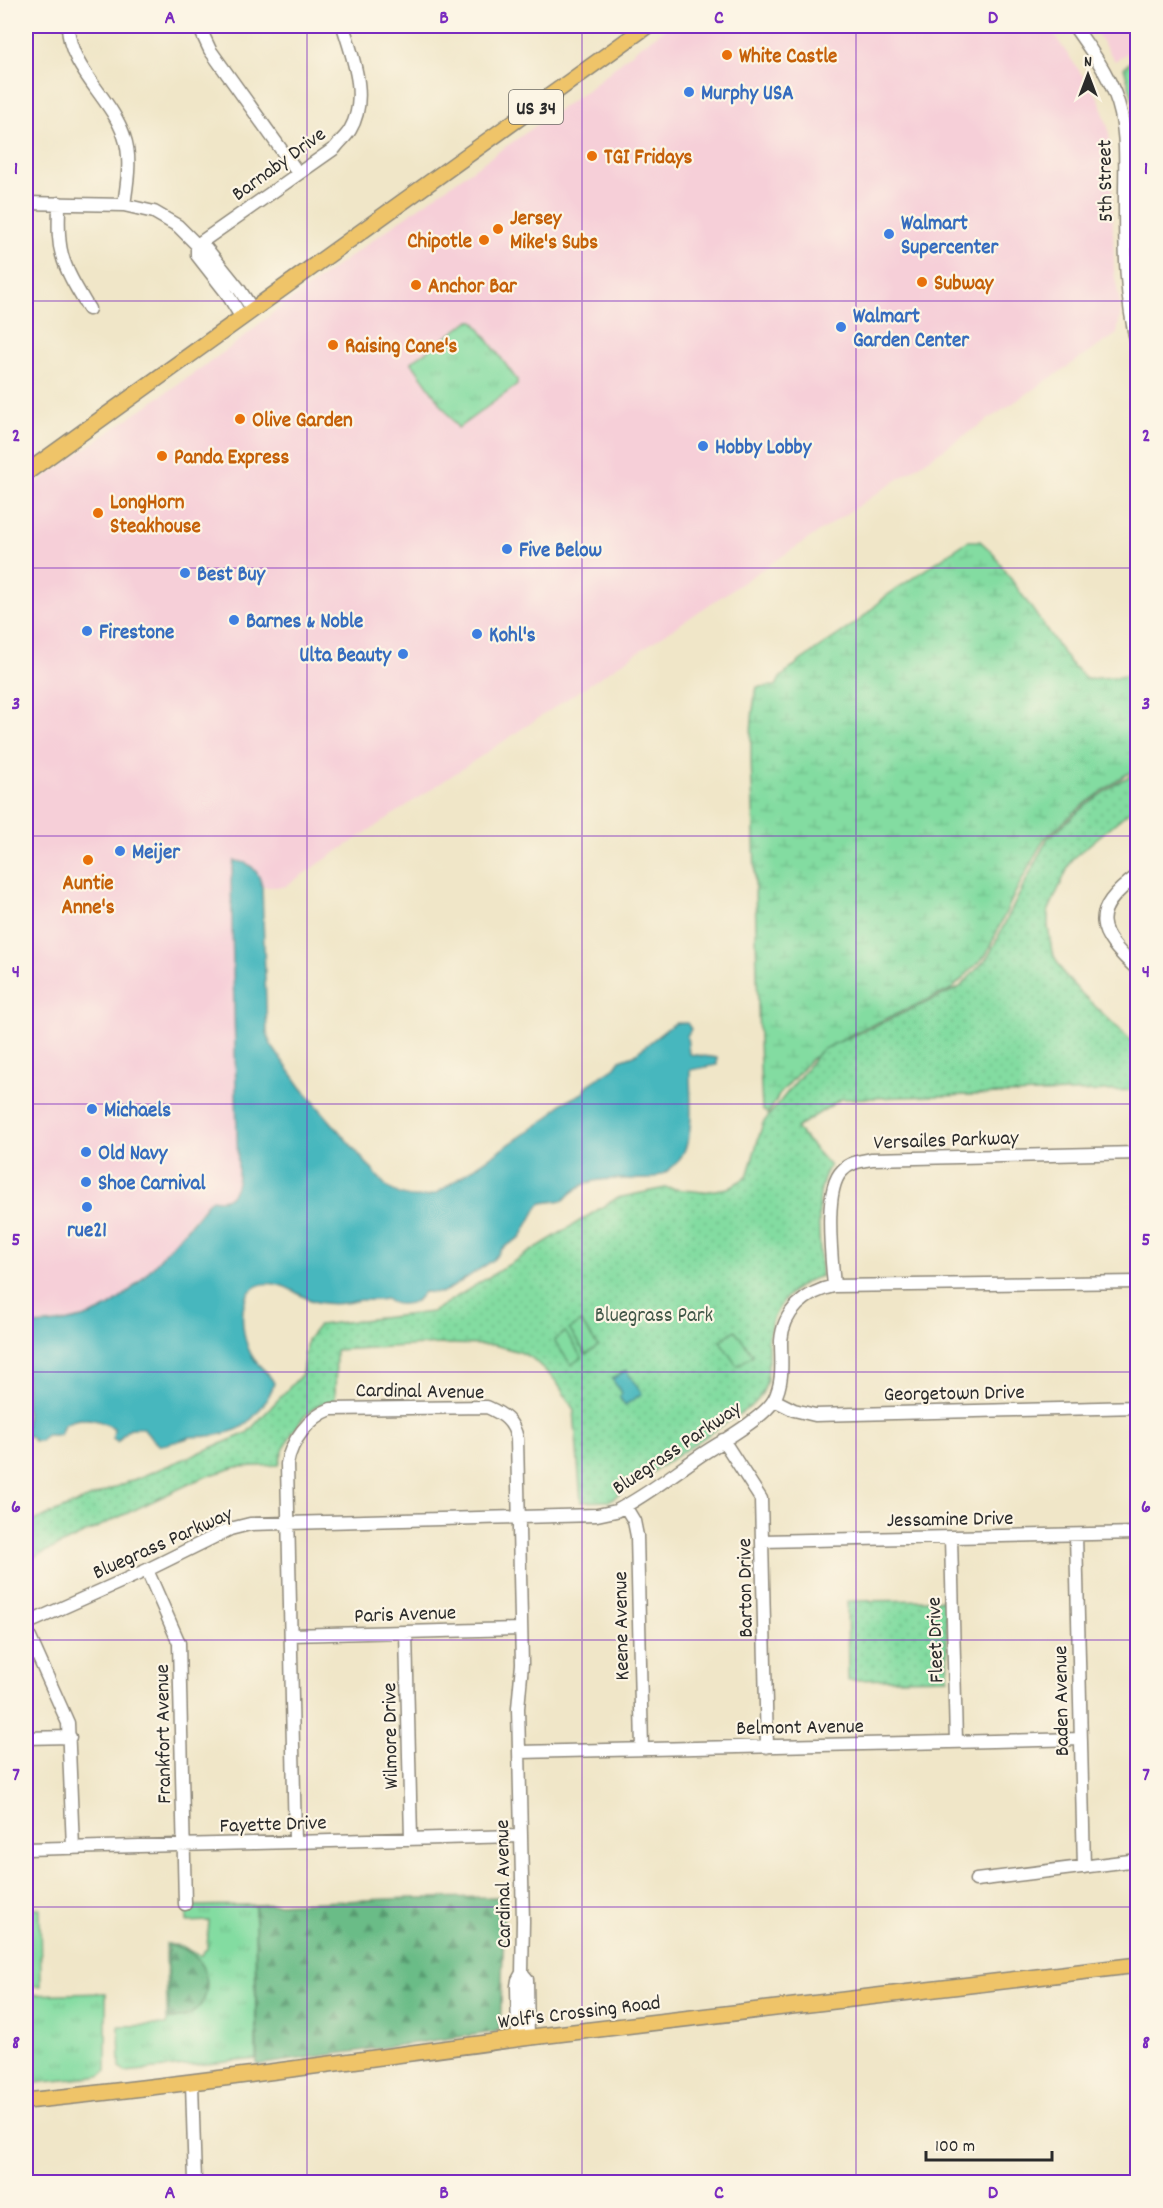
<svg xmlns="http://www.w3.org/2000/svg" width="1163" height="2208" font-family="Dekko,sans-serif">
  <defs>
    <pattern id="grass-tufts" width="24" height="20" patternUnits="userSpaceOnUse" patternTransform="scale(1.5)"><rect width="24" height="20" fill="#83dca1"/><path d="M3 7l-1-3M5 7V3M7 7l1-3M15 17l-1-3M17 17v-4M19 17l1-3" fill="none" stroke="#71bd8b"/></pattern>
    <pattern id="forest-firs" width="22" height="20" patternUnits="userSpaceOnUse" patternTransform="scale(1.5)"><rect width="22" height="20" fill="#6abc87"/><path d="M5 1l3.5 6h-7zM16 11l3.5 6h-7z" fill="#57996f"/></pattern>
    <pattern id="wetland-marsh" width="20" height="14" patternUnits="userSpaceOnUse" patternTransform="scale(1.5)"><rect width="20" height="14" fill="#83dca1"/><path d="M1 5h8M5 5V1M11 12h8M15 12V8" fill="none" stroke="#71bd8b"/></pattern>
    <pattern id="park-dots" width="8" height="8" patternUnits="userSpaceOnUse" patternTransform="scale(1.5)"><rect width="8" height="8" fill="#83dca1"/><path d="M2 2h.1M6 6h.1" fill="none" stroke="#71bd8b" stroke-width="1.8" stroke-linecap="round"/></pattern>
  </defs>
  <rect width="100%" height="100%" fill="#fcf5e5"/>
  <filter id="ink" filterUnits="userSpaceOnUse"><feTurbulence type="fractalNoise" baseFrequency=".0167" numOctaves="2"/><feDisplacementMap in="SourceGraphic" scale="12" xChannelSelector="R" yChannelSelector="G"/><feConvolveMatrix kernelMatrix="1 2 1 2 8 2 1 2 1" color-interpolation-filters="sRGB"/></filter>
  <filter id="wash" filterUnits="userSpaceOnUse"><feTurbulence type="fractalNoise" baseFrequency=".008" numOctaves="4" result="noise"/><feDisplacementMap in="SourceGraphic" scale="24" xChannelSelector="R" yChannelSelector="G"/><feGaussianBlur stdDeviation="1.35" result="paint"/><feColorMatrix in="noise" values="0 0 0 0 0 0 0 0 0 0 0 0 0 0 0 0 0 1.4 0 .05"/><feComposite in="paint" operator="in"/></filter>
  <g filter="url(#wash)">
    <rect width="100%" height="100%" fill="#f0e6c8"/>
    <!-- built -->
    <path fill="#f6cfd8" d="M 670,26 L 1048,26 L 1099,99 L 1108,127 L 1111,150 L 1114,272 L 1121,309 L 1117,334 L 284,887 L 262,887 L 260,878 L 234,866 L 231,881 L 238,1177 L 234,1194 L 223,1200 L 212,1199 L 208,1202 L 144,1278 L 125,1296 L 103,1311 L 70,1321 L 26,1325 L 26,490 L 231,347 L 275,311 L 399,221 L 590,88 L 640,46 Z
      M 1092,26 L 1137,26 L 1137,46 L 1115,61 Z"/>
    <!-- grass -->
    <path fill="url(#grass-tufts)" stroke="#578466" stroke-width="1.5" d="M 1137,55 L 1137,128 L 1136,110 L 1124,68 Z
      M 469,321 L 474,321 L 477,325 L 517,380 L 517,385 L 458,428 L 411,362 Z
      M 255,1905 L 256,2059 L 125,2072 L 120,2067 L 119,2026 L 167,2025 L 166,1944 L 182,1946 L 200,1956 L 207,1948 L 209,1921 L 187,1922 L 187,1906 Z
      M 26,1909 L 40,1909 L 41,1986 L 26,1986 Z
      M 106,1993 L 106,2071 L 100,2076 L 93,2077 L 26,2084 L 26,1995 Z"/>
    <!-- forest -->
    <path fill="url(#forest-firs)" stroke="#4a7459" stroke-width="1.5" d="M 501,1897 L 504,1930 L 500,2029 L 495,2032 L 257,2065 L 255,1905 L 409,1898 Z
      M 168,1946 C 204,1945 222,1994 191,2014 C 185,2018 176,2018 169,2020 Z"/>
    <!-- wetland -->
    <path fill="url(#wetland-marsh)" stroke="#578466" stroke-width="1.5" d="M 968,541 L 980,541 L 992,552 L 1070,663 L 1087,679 L 1138,675 L 1137,770 L 1125,775 L 1082,806 L 1044,839 L 1015,893 L 986,955 L 952,989 L 852,1034 L 811,1059 L 779,1095 L 768,1114 L 762,1109 C 757,1017 756,925 754,833 C 753,787 746,732 757,687 L 776,686 L 780,678 L 800,661 L 860,620 L 886,596 Z"/>
    <!-- park -->
    <path fill="url(#park-dots)" stroke="#578466" stroke-width="1.5" d="M 1137,773 L 1137,817 L 1131,810 L 1072,859 L 1048,912 L 1048,926 L 1052,952 L 1064,974 L 1078,990 L 1137,1046 L 1137,1090 L 841,1099 L 796,1128 L 830,1166 C 812,1191 821,1245 821,1276 C 790,1285 769,1312 768,1345 C 768,1368 771,1388 753,1405 L 609,1501 L 581,1502 L 574,1410 L 556,1381 L 533,1359 L 520,1352 L 494,1345 L 442,1344 L 336,1350 L 335,1401 C 330,1402 325,1403 321,1404 C 302,1412 282,1446 279,1465 L 237,1467 L 204,1477 L 26,1561 L 26,1524 L 247,1433 L 302,1374 L 307,1340 L 319,1325 L 432,1312 L 617,1198 L 665,1188 L 703,1192 L 728,1188 L 747,1177 L 763,1123 L 821,1050 L 959,988 L 988,957 L 1047,839 L 1086,805 L 1120,781 Z
      M 946,1600 L 948,1678 L 848,1680 L 847,1601 Z"/>
    <!-- pitch -->
    <path fill="#83dca1" stroke="#578466" stroke-width="1.5" d="M 581,1322 L 598,1346 L 586,1354 L 569,1329 Z
      M 735,1330 L 753,1355 L 737,1366 L 720,1341 Z
      M 565,1332 L 582,1357 L 571,1365 L 554,1340 Z"/>
    <!-- water -->
    <path fill="#47b7be" stroke="#397174" stroke-width="1.5" d="M 234,861 C 251,861 259,872 262,887 L 267,1033 L 271,1045 L 301,1087 L 386,1186 C 402,1199 419,1200 437,1193 L 548,1118 L 562,1103 L 583,1093 L 588,1085 L 615,1067 L 620,1060 L 634,1055 L 669,1027 L 676,1023 L 687,1023 L 691,1029 L 687,1036 L 689,1054 L 717,1058 L 717,1065 L 690,1070 C 690,1112 701,1164 650,1179 C 617,1181 589,1171 564,1200 L 542,1203 L 538,1206 L 521,1237 L 503,1248 L 492,1261 L 451,1288 L 441,1293 L 424,1292 L 416,1301 C 406,1305 394,1306 386,1299 C 377,1300 372,1301 363,1300 C 358,1299 351,1303 345,1303 C 336,1304 326,1304 317,1302 C 303,1299 293,1288 279,1285 C 237,1275 238,1324 249,1350 C 255,1366 267,1369 274,1383 C 270,1398 251,1425 236,1430 C 228,1433 217,1435 209,1436 C 203,1437 196,1436 190,1437 C 185,1439 163,1446 159,1445 C 152,1441 149,1433 143,1428 C 122,1427 128,1431 117,1442 L 113,1438 L 114,1428 C 98,1419 82,1415 64,1424 L 60,1435 L 46,1435 L 40,1441 L 34,1441 L 29,1436 L 26,1437 L 26,1325 C 106,1323 122,1302 172,1245 C 184,1231 198,1218 208,1202 L 212,1199 C 230,1203 236,1192 238,1176 L 231,881 Z
      M 626,1370 L 642,1394 L 625,1405 L 619,1397 L 622,1394 L 612,1379 Z"/>
  </g>
  <g filter="url(#ink)">
    <g fill="none" stroke-linecap="round" stroke-linejoin="round">
      <defs>
        <path id="minor" d="M 68,26 C 69,69 111,97 124,136 C 132,158 127,183 124,205
          M 202,26 L 202,33 L 210,50 L 298,173
          M 1074,26 C 1093,53 1114,81 1121,114 C 1127,141 1125,170 1125,197 C 1125,248 1125,298 1138,348
          M 26,203 L 124,205 L 154,212 L 178,226 L 197,245 L 206,248 L 239,289 L 253,310
          M 59,203 C 59,221 57,238 62,255 C 67,274 79,292 89,309
          M 197,245 L 335,148 C 339,142 346,137 350,130 C 369,98 353,58 343,26
          M 197,245 L 197,255 L 226,292 L 242,318
          M 1138,875 C 1088,912 1096,931 1138,970
          M 834,1286 C 832,1260 823,1189 842,1171 C 850,1162 861,1161 872,1159 L 1138,1153
          M 774,1400 L 794,1410 L 815,1415 L 1138,1407
          M 723,1440 L 761,1499 L 767,1747
          M 625,1506 L 634,1521 L 637,1536 L 642,1748
          M 1076,1535 L 1084,1867
          M 951,1538 L 956,1742
          M 763,1541 L 1138,1533
          M 147,1570 L 179,1643 L 185,1904
          M 26,1624 L 147,1570 L 230,1529 L 250,1524 L 597,1515 L 616,1511 C 646,1496 673,1474 701,1455 C 719,1443 764,1418 774,1400 C 784,1381 781,1362 781,1341 C 783,1311 806,1292 834,1286 L 1138,1282
          M 26,1629 L 68,1723 L 73,1848
          M 406,1633 L 411,1838
          M 291,1635 L 521,1629
          M 26,1738 L 70,1737
          M 520,1752 L 1081,1739
          M 295,1841 L 287,1464 C 291,1441 309,1417 331,1409 L 487,1407 C 503,1414 514,1421 517,1439 L 522,1664 L 518,1708 L 523,1921 L 522,1973 L 527,1979 L 528,2038
          M 26,1849 L 521,1836
          M 976,1880 L 1138,1860
          M 518,2039 L 517,1986 L 518,1980 L 522,1973
          M 192,2083 L 195,2182"/>
        <path id="major" d="M 26,473 L 647,26
          M 26,2101 C 192,2084 357,2060 523,2038 C 727,2012 932,1988 1138,1965"/>
      </defs>
      <!-- minor casing -->
      <use href="#minor" stroke="#8e887a" stroke-width="15"/>
      <!-- major casing -->
      <use href="#major" stroke="#8e887a" stroke-width="18"/>
      <!-- minor -->
      <use href="#minor" stroke="#fff" stroke-width="12"/>
      <!-- major -->
      <use href="#major" stroke="#efc469" stroke-width="15"/>
    </g>
  </g>
  <!-- grid -->
  <path fill="none" stroke="#7b2cbf" stroke-width="1.5" stroke-opacity="0.55" d="M 307,26 L 307,2182M 582,26 L 582,2182M 856,26 L 856,2182M 26,301 L 1138,301M 26,568 L 1138,568M 26,836 L 1138,836M 26,1104 L 1138,1104M 26,1372 L 1138,1372M 26,1640 L 1138,1640M 26,1907 L 1138,1907"/>
  <!-- markers -->
  <g fill="#e8710a" stroke="#fcf5e5" stroke-width="2">
    <circle cx="727" cy="55" r="6"/>
    <circle cx="592" cy="156" r="6"/>
    <circle cx="498" cy="229" r="6"/>
    <circle cx="484" cy="240" r="6"/>
    <circle cx="922" cy="282" r="6"/>
    <circle cx="416" cy="285" r="6"/>
    <circle cx="333" cy="345" r="6"/>
    <circle cx="240" cy="419" r="6"/>
    <circle cx="162" cy="456" r="6"/>
    <circle cx="98" cy="513" r="6"/>
    <circle cx="88" cy="860" r="6"/>
  </g>
  <g fill="#3f7fe0" stroke="#fcf5e5" stroke-width="2">
    <circle cx="689" cy="92" r="6"/>
    <circle cx="889" cy="234" r="6"/>
    <circle cx="841" cy="327" r="6"/>
    <circle cx="703" cy="446" r="6"/>
    <circle cx="507" cy="549" r="6"/>
    <circle cx="185" cy="573" r="6"/>
    <circle cx="234" cy="620" r="6"/>
    <circle cx="87" cy="631" r="6"/>
    <circle cx="477" cy="634" r="6"/>
    <circle cx="403" cy="654" r="6"/>
    <circle cx="120" cy="851" r="6"/>
    <circle cx="92" cy="1109" r="6"/>
    <circle cx="86" cy="1152" r="6"/>
    <circle cx="86" cy="1182" r="6"/>
    <circle cx="87" cy="1207" r="6"/>
  </g>
  <g text-anchor="middle" stroke-width="4.5" stroke-linejoin="round" paint-order="stroke">
    <!-- shield labels -->
    <rect fill="#fcf5e5" stroke="#6a6863" stroke-width="1.5" x="509" y="90" width="54" height="34" rx="4.5"/>
    <g font-size="20" font-weight="bold" fill="#2b2b2b">
      <text x="536" y="114">US 34</text>
    </g>
    <!-- food labels -->
    <g font-size="21" font-weight="bold" fill="#c56008" stroke="#fcf5e5" text-anchor="start">
      <text x="739" y="62">White Castle</text>
      <text x="604" y="163">TGI Fridays</text>
      <text x="510" y="224">Jersey<tspan x="510" dy="24">Mike's Subs</tspan></text>
      <text x="472" y="247" text-anchor="end">Chipotle</text>
      <text x="934" y="289">Subway</text>
      <text x="428" y="292">Anchor Bar</text>
      <text x="345" y="352">Raising Cane's</text>
      <text x="252" y="426">Olive Garden</text>
      <text x="174" y="463">Panda Express</text>
      <text x="110" y="508">LongHorn<tspan x="110" dy="24">Steakhouse</tspan></text>
      <text x="88" y="889" text-anchor="middle">Auntie<tspan x="88" dy="24">Anne's</tspan></text>
    </g>
    <!-- shop labels -->
    <g font-size="21" font-weight="bold" fill="#366cbe" stroke="#fcf5e5" text-anchor="start">
      <text x="701" y="99">Murphy USA</text>
      <text x="901" y="229">Walmart<tspan x="901" dy="24">Supercenter</tspan></text>
      <text x="853" y="322">Walmart<tspan x="853" dy="24">Garden Center</tspan></text>
      <text x="715" y="453">Hobby Lobby</text>
      <text x="519" y="556">Five Below</text>
      <text x="197" y="580">Best Buy</text>
      <text x="246" y="627">Barnes &amp; Noble</text>
      <text x="99" y="638">Firestone</text>
      <text x="489" y="641">Kohl's</text>
      <text x="391" y="661" text-anchor="end">Ulta Beauty</text>
      <text x="132" y="858">Meijer</text>
      <text x="104" y="1116">Michaels</text>
      <text x="98" y="1159">Old Navy</text>
      <text x="98" y="1189">Shoe Carnival</text>
      <text x="87" y="1236" text-anchor="middle">rue21</text>
    </g>
    <!-- street labels -->
    <g font-size="21" fill="#2b2b2b" stroke="#fcf5e5">
      <text transform="translate(278 163) rotate(-36)" y="7">Barnaby Drive</text>
      <text transform="translate(1104 181) rotate(-91)" y="7">5th Street</text>
      <text transform="translate(946 1139) rotate(-2)" y="7">Versailes Parkway</text>
      <text transform="translate(420 1390) rotate(1)" y="7">Cardinal Avenue</text>
      <text transform="translate(954 1392) rotate(-1)" y="7">Georgetown Drive</text>
      <text transform="translate(676 1447) rotate(-34)" y="7">Bluegrass Parkway</text>
      <text transform="translate(950 1518) rotate(-1)" y="7">Jessamine Drive</text>
      <text transform="translate(162 1542) rotate(-24)" y="7">Bluegrass Parkway</text>
      <text transform="translate(744 1588) rotate(-91)" y="7">Barton Drive</text>
      <text transform="translate(405 1613) rotate(-2)" y="7">Paris Avenue</text>
      <text transform="translate(620 1626) rotate(-91)" y="7">Keene Avenue</text>
      <text transform="translate(934 1640) rotate(-92)" y="7">Fleet Drive</text>
      <text transform="translate(1060 1701) rotate(-91)" y="7">Baden Avenue</text>
      <text transform="translate(800 1726) rotate(-1)" y="7">Belmont Avenue</text>
      <text transform="translate(162 1734) rotate(-91)" y="7">Frankfort Avenue</text>
      <text transform="translate(389 1736) rotate(-91)" y="7">Wilmore Drive</text>
      <text transform="translate(273 1823) rotate(-2)" y="7">Fayette Drive</text>
      <text transform="translate(502 1884) rotate(-91)" y="7">Cardinal Avenue</text>
      <text transform="translate(579 2011) rotate(-7)" y="7">Wolf's Crossing Road</text>
    </g>
    <!-- park labels -->
    <g font-size="21" fill="#415748" stroke="#fcf5e5">
      <text x="654" y="1321">Bluegrass Park</text>
    </g>
  </g>
  <!-- margin -->
  <rect width="1163" height="2208" fill="none" stroke="#fcf5e5" stroke-width="66"/>
  <!-- north arrow -->
  <g transform="translate(1088 75)" stroke="#fcf5e5" stroke-width="4.5" paint-order="stroke">
  <path d="M0-4.5L10 22L0 15L-10 22Z" fill="#2b2b2b"/>
  <text y="-9" font-size="16" font-weight="bold" text-anchor="middle" fill="#2b2b2b">N</text>
  </g>
  <!-- scale -->
  <path d="M926 2151v9h126v-9" fill="none" stroke="#2b2b2b" stroke-width="3"/>
  <text x="935" y="2151" font-size="18" fill="#2b2b2b" stroke="#fcf5e5" stroke-width="4.5" paint-order="stroke">100 m</text>
  <rect x="33" y="33" width="1097" height="2142" fill="none" stroke="#7b2cbf" stroke-width="2"/>
  <g font-size="20" text-anchor="middle" font-weight="bold" fill="#7b2cbf">
    <text x="170" y="23">A</text>
    <text x="444" y="23">B</text>
    <text x="719" y="23">C</text>
    <text x="993" y="23">D</text>
    <text x="16" y="174">1</text>
    <text x="1146" y="174">1</text>
    <text x="16" y="441">2</text>
    <text x="1146" y="441">2</text>
    <text x="16" y="709">3</text>
    <text x="1146" y="709">3</text>
    <text x="16" y="977">4</text>
    <text x="1146" y="977">4</text>
    <text x="16" y="1245">5</text>
    <text x="1146" y="1245">5</text>
    <text x="16" y="1512">6</text>
    <text x="1146" y="1512">6</text>
    <text x="16" y="1780">7</text>
    <text x="1146" y="1780">7</text>
    <text x="16" y="2048">8</text>
    <text x="1146" y="2048">8</text>
    <text x="170" y="2198">A</text>
    <text x="444" y="2198">B</text>
    <text x="719" y="2198">C</text>
    <text x="993" y="2198">D</text>
  </g>
</svg>
